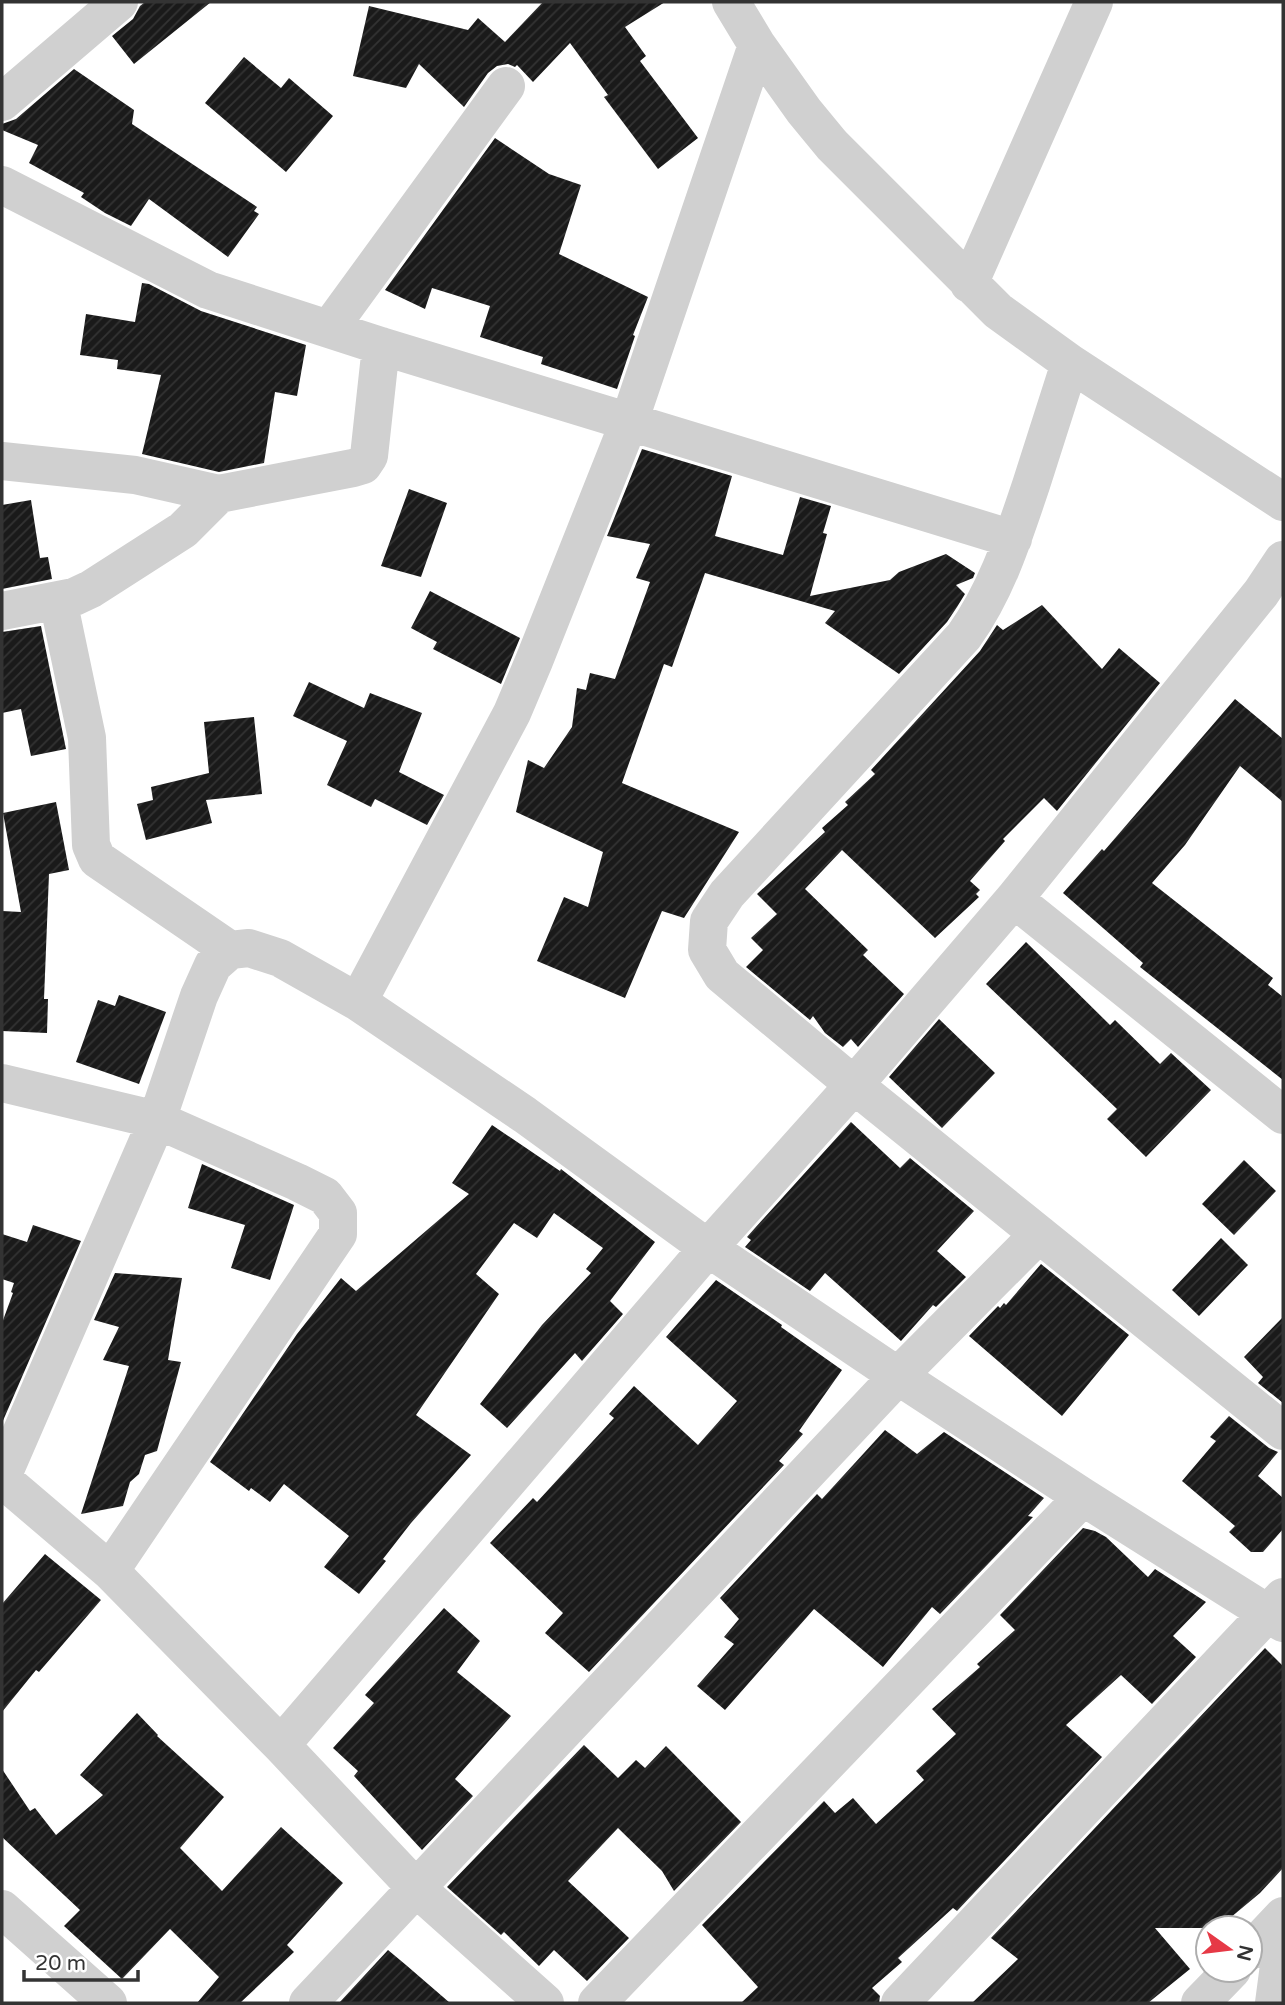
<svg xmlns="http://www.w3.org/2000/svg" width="1285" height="2005" font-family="'Varela Round',sans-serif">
  <defs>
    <pattern id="building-hatch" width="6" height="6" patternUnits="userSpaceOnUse" patternTransform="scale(1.75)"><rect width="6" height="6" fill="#1a1a1a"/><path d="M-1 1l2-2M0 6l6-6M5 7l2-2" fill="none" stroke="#333"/></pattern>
  </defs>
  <rect width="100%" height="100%" fill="#fff"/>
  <!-- building -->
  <path fill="url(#building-hatch)" d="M 145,2 L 211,2 L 134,64 L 112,36 L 133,19 L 140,6 Z
    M 543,2 L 665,2 L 625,27 L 646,56 L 640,61 L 698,138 L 658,169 L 604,97 L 608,95 L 570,43 L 533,82 L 517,65 L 515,67 L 508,64 L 497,66 L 488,73 L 464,107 L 419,64 L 406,88 L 353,76 L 369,6 L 468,30 L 478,18 L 505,42 Z
    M 244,57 L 281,88 L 289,78 L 333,116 L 286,172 L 205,103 Z
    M 74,69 L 134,110 L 132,124 L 257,207 L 254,211 L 259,214 L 228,257 L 149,199 L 131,226 L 105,213 L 81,197 L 84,193 L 29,163 L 38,145 L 2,130 L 2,124 L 16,119 Z
    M 495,138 L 549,174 L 581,185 L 559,254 L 648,297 L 633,335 L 635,336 L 617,389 L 541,364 L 543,357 L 480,337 L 490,306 L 432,288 L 425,309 L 385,290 Z
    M 142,283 L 149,284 L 201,311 L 306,345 L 297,396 L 275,392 L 264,463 L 219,472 L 142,454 L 161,375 L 117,369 L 118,360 L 80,355 L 86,314 L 135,322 Z
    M 642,449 L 732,476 L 715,536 L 783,555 L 800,497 L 831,506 L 823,533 L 827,534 L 810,596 L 890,580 L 899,572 L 946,554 L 975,573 L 973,578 L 956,585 L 965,594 L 957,607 L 947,622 L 899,674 L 825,623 L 835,611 L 705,573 L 672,667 L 664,664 L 622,783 L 739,832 L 684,918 L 662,911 L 625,998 L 537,961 L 564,897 L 588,907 L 603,852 L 516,812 L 528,760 L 544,768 L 572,727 L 577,688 L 586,690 L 590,673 L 615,679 L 650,582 L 636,578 L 650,544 L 607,536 Z
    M 409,489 L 447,503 L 421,577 L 381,566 Z
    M 31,500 L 40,558 L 48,557 L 52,579 L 2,589 L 2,505 Z
    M 430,591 L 520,638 L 501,684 L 433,649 L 437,642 L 411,628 Z
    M 1042,605 L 1102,669 L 1119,648 L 1160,683 L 1057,811 L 1044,798 L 1003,839 L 1005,841 L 970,881 L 980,890 L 976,894 L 979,897 L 935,938 L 842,850 L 805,889 L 868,950 L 863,955 L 904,994 L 858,1047 L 851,1039 L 843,1047 L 825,1033 L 813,1016 L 810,1020 L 746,967 L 763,950 L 751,938 L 777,914 L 757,894 L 825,832 L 822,828 L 848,805 L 845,802 L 875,774 L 871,770 L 980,651 L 997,625 L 1003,630 Z
    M 41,626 L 66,749 L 31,756 L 21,709 L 2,713 L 2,632 Z
    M 309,682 L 364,708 L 370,693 L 422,713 L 399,772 L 444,795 L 427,825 L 375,799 L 371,807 L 327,785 L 347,741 L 293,716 Z
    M 1235,699 L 1283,739 L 1283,802 L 1240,766 L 1185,845 L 1152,883 L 1273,978 L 1268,985 L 1283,997 L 1283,1080 L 1140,967 L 1143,963 L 1063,893 L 1102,849 L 1104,851 Z
    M 254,717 L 262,794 L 206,800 L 212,823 L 146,840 L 137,804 L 153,800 L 151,787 L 209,773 L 204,722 Z
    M 56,802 L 69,870 L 49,874 L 44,999 L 48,999 L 47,1033 L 2,1031 L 2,911 L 21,912 L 3,813 Z
    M 1026,942 L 1110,1025 L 1115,1020 L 1160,1064 L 1171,1053 L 1211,1090 L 1146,1157 L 1107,1119 L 1117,1109 L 986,984 Z
    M 119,995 L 166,1012 L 139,1084 L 76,1062 L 98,1000 L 115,1006 Z
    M 939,1019 L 995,1073 L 942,1128 L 889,1077 Z
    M 851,1122 L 900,1168 L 910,1158 L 974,1211 L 937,1251 L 966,1277 L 936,1307 L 933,1305 L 901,1341 L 825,1273 L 810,1291 L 745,1247 L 751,1240 L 747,1237 L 755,1228 Z
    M 492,1125 L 560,1171 L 561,1169 L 655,1242 L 610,1301 L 623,1314 L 582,1361 L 575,1353 L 507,1428 L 480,1404 L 542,1325 L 591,1273 L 586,1269 L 603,1248 L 554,1213 L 537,1238 L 514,1223 L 476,1274 L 499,1294 L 416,1415 L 471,1455 L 411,1523 L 383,1559 L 386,1561 L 359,1594 L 324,1567 L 349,1536 L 284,1484 L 270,1502 L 251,1488 L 249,1491 L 210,1462 L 297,1334 L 341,1278 L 356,1291 L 469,1194 L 452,1183 Z
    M 1244,1160 L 1276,1191 L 1234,1235 L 1202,1204 Z
    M 202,1164 L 294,1205 L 270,1280 L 231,1268 L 245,1225 L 188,1208 Z
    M 33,1225 L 81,1241 L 2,1423 L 2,1323 L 13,1293 L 11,1292 L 14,1283 L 2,1279 L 2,1234 L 27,1242 Z
    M 1221,1238 L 1248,1265 L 1199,1316 L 1172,1290 Z
    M 1041,1264 L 1129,1335 L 1062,1416 L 969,1336 L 998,1306 L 1000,1308 L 1004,1303 L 1006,1305 Z
    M 115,1273 L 182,1278 L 168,1360 L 181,1362 L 157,1451 L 145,1455 L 139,1474 L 130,1482 L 123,1506 L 81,1514 L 129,1366 L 103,1360 L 119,1327 L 94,1320 Z
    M 716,1280 L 782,1325 L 781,1327 L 842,1370 L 799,1431 L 803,1434 L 779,1461 L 784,1465 L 589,1672 L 545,1633 L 563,1613 L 490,1543 L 533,1498 L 537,1502 L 614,1418 L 609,1414 L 634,1386 L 698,1445 L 737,1401 L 666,1337 Z
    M 1283,1317 L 1283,1403 L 1258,1383 L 1263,1377 L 1244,1357 Z
    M 1229,1416 L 1269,1448 L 1278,1452 L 1258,1476 L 1283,1498 L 1283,1529 L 1263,1552 L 1251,1552 L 1229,1532 L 1235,1526 L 1182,1481 L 1216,1441 L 1210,1437 Z
    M 885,1430 L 917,1454 L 944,1432 L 1044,1498 L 1028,1516 L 1033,1517 L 940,1614 L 932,1607 L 883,1667 L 814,1609 L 725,1710 L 697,1686 L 734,1644 L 724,1637 L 739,1619 L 720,1598 L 817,1494 L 822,1499 Z
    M 1083,1528 L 1095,1531 L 1106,1537 L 1148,1577 L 1155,1569 L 1206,1602 L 1173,1636 L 1196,1657 L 1152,1704 L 1121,1675 L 1066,1725 L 1102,1757 L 957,1911 L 953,1908 L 898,1958 L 902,1962 L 872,1988 L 880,1996 L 879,2003 L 741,2003 L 758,1987 L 702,1925 L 824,1801 L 835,1813 L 853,1798 L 876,1824 L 924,1780 L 916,1771 L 956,1734 L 932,1709 L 980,1667 L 977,1664 L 1015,1630 L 1000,1615 Z
    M 45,1554 L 101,1600 L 39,1672 L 36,1670 L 2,1712 L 2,1604 Z
    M 444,1608 L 480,1641 L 457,1672 L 511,1716 L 455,1779 L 473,1796 L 422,1850 L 354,1776 L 358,1771 L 333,1748 L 374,1703 L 365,1695 Z
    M 1265,1648 L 1283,1666 L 1283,1868 L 1260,1893 L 1218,1928 L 1155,1928 L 1190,1969 L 1148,2003 L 972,2003 L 1018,1959 L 991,1938 Z
    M 137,1713 L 158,1735 L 157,1736 L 224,1797 L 180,1848 L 222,1891 L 281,1827 L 343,1883 L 287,1945 L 294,1952 L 240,2003 L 197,2003 L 219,1977 L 170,1929 L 122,1979 L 64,1926 L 80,1910 L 2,1837 L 2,1769 L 30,1811 L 35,1808 L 56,1835 L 103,1795 L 80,1775 Z
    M 584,1745 L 618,1778 L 636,1760 L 645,1768 L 666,1746 L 741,1822 L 674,1891 L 662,1871 L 618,1828 L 568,1881 L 629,1938 L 587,1981 L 554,1950 L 539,1966 L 504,1932 L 501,1935 L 447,1887 Z
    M 388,1950 L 406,1965 L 450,2003 L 339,2003 Z"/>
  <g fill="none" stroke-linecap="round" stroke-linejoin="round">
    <!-- minor -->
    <path stroke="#d0d0d0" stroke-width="38" d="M 731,2 L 757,45 L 804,111 L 832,145 L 998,311 L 1070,363 L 1283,502
      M 2,102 L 119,2
      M 2,185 L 208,290 L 381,346 L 1013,539
      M 969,284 L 1094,2
      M 329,329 L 506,86
      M 1070,363 C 1057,404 1044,444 1031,485 C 1013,538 997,590 964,636 L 727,894 L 709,921 L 707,950 L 722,975 L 854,1085 L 1283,1431
      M 2,461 L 135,475 L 219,494 L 353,468 L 363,465 L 369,456 L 381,346
      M 58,600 L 87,738 L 91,845 L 97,859 L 230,950
      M 2,611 L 74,597 L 91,589 L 183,530 L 219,494
      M 1014,899 L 1283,1115
      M 358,1002 L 512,713 L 534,661 L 629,422 L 757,45
      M 2,1083 L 157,1120 L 297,1182 L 325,1196 L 338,1213 L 338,1234 L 110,1571
      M 2,1477 L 157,1120 L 199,996 L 213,965 L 230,950 L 249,948 L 280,958 L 358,1002 L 525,1115 L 708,1248 L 898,1376 L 1083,1497 L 1283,1623
      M 2,1479 L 110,1571 L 281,1745 L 415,1887 L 545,2003
      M 281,1745 L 708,1248 L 854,1085 L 1014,899 L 1261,593 L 1283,560
      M 2,1909 L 108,2003
      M 1250,1951 L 1283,1916
      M 308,2003 L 898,1376 L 1039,1234
      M 597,2003 L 1083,1497
      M 900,2003 L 1283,1597
      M 1200,2003 L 1232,1970
      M 1274,2003 L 1283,1935"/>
  </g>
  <!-- border -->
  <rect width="1285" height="2005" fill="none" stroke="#333333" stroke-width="7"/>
  <!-- north arrow -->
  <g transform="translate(1229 1949) rotate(104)"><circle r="33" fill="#ffffff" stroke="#adadad" stroke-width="2"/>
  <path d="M0-5L12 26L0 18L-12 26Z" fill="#e63946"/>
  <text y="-10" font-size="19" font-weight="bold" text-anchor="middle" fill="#333333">N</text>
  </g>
  <!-- scale -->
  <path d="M24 1970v10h114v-10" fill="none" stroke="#333333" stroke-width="3.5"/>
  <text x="35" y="1970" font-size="21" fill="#333333" stroke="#ffffff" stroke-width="5" paint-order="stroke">20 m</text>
</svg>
